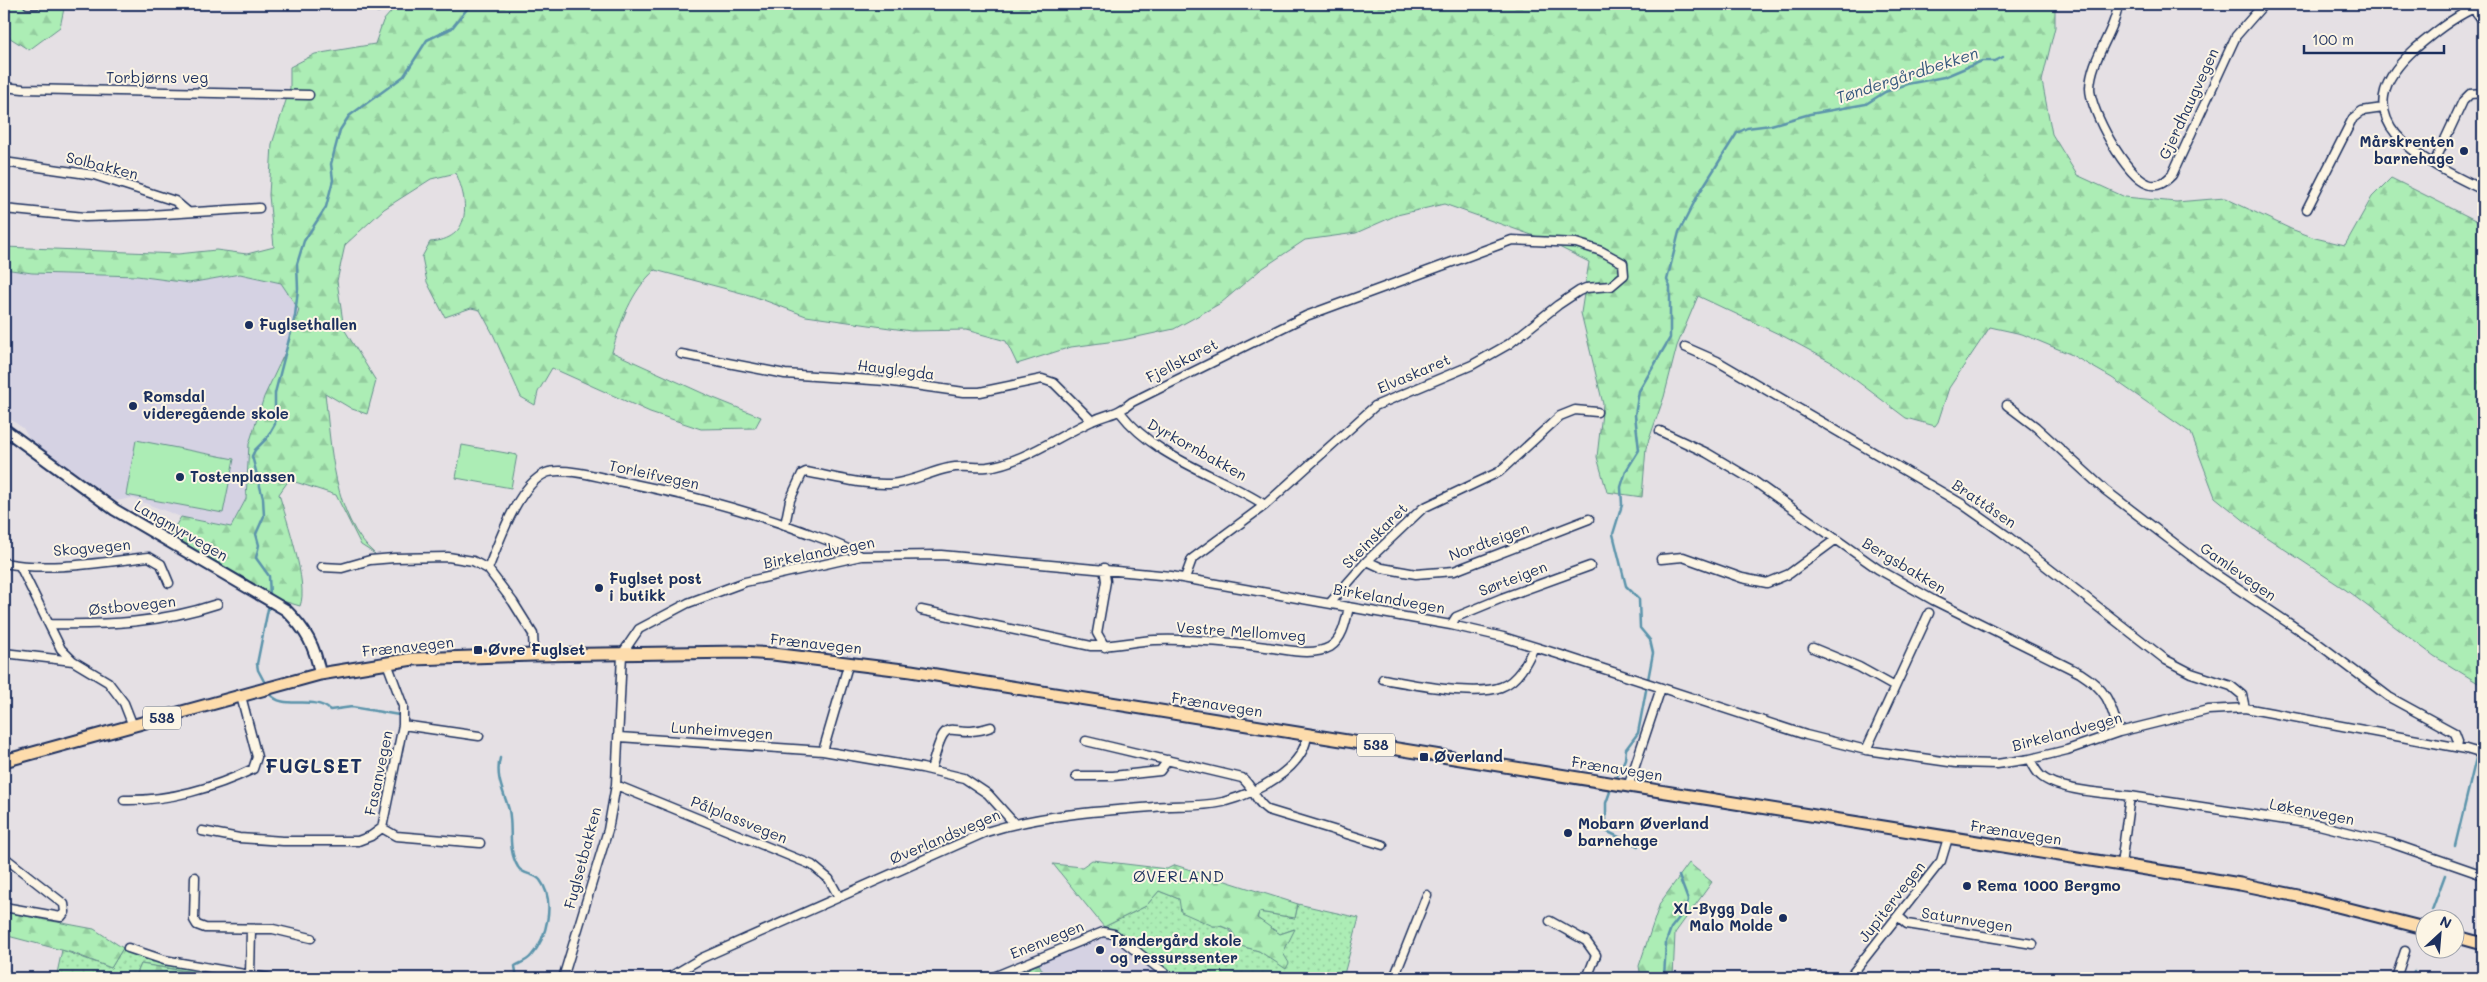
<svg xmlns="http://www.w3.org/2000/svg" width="2487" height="982" font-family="Mali,sans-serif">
  <defs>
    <pattern id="grass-dots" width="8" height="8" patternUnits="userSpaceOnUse" patternTransform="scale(1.25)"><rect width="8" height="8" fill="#acedb5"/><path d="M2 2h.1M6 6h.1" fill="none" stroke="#93cc9e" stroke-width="1.8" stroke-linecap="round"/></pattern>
    <pattern id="forest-firs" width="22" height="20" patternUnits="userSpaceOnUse" patternTransform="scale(1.25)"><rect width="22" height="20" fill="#acedb5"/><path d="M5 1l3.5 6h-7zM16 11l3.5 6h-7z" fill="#93cc9e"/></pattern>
  </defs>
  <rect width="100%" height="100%" fill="#e5e0e4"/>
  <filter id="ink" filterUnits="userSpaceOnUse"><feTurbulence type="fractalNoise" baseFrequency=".02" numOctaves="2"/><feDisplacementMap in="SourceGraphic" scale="10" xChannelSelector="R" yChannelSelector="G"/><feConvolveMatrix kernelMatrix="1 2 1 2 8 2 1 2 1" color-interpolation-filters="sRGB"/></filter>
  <g filter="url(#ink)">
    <!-- built -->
    <path fill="#d5d2e3" d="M 4,269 L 32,273 L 137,276 L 189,283 L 240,274 L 281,283 L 299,310 L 287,348 L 264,397 L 249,444 L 246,499 L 231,527 L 181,517 L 132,498 L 116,501 L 30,440 L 23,428 L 4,415 Z
      M 1108,935 L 1164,978 L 1046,978 L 1039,964 Z"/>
    <!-- grass -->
    <path fill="url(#grass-dots)" stroke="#648e8a" d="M 1159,891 L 1179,899 L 1213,926 C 1229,925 1233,934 1241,946 L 1259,951 L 1286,968 L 1283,953 L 1294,929 L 1280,934 L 1257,919 L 1259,912 L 1295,918 L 1298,904 L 1359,918 L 1343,978 L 1164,978 L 1108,935 L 1104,927 L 1146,906 Z
      M 123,948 C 156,968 197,961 232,978 L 141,964 L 135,978 L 56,978 L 62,950 L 111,968 Z"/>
    <!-- forest -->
    <path fill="url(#forest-firs)" stroke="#648e8a" d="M 4,4 L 65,4 L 60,27 L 29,50 L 4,34 Z
      M 398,4 L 2055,4 L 2055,27 L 2042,81 L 2052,134 L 2077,175 L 2125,197 L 2176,202 L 2225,198 L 2291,229 L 2315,238 L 2345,245 L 2372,197 L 2391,178 L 2483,224 L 2483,686 L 2434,656 L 2346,590 L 2257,531 L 2215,497 L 2191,433 L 2112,378 L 2070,354 L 2022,334 L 1990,327 L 1949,388 L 1938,422 L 1935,426 L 1906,418 L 1833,363 L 1785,337 L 1698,296 L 1677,346 L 1664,397 L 1646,448 L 1642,497 L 1607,492 L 1597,457 L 1603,404 L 1581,313 L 1589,262 L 1543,239 L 1444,204 L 1397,215 L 1356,233 L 1305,240 L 1260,270 L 1221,303 L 1174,329 L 1123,340 L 1071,347 L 1017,364 L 1006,341 L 966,330 L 911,331 L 806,316 L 753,296 L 655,270 C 632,290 620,323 612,352 L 711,397 L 761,417 L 755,428 L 701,429 L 650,412 L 552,368 L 538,392 L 535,405 L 521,397 L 493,334 L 480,310 L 471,308 L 445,317 L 427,282 L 422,257 L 430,242 C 472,239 469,203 456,173 L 431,179 L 384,209 L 345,245 L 337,281 L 344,329 L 376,381 L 367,414 L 352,409 L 325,393 C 331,445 333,518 375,554 L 361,545 L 336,495 L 289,480 L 279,494 C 286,518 309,585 300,606 L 252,592 L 169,536 L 181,517 L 231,527 L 246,499 L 249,444 L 264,397 L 287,348 L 299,310 L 281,283 L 240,274 L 189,283 L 137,276 L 32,273 L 4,269 L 4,247 L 178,254 L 216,250 L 247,254 L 274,247 L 269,195 L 272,144 L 290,88 L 290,67 L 315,54 L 375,44 L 383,21 Z
      M 1092,860 L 1167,869 L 1175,865 L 1298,904 L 1295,918 L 1259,912 L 1257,918 L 1280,934 L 1295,929 L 1283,953 L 1289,963 L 1286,969 L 1259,951 L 1241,946 L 1231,930 L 1221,926 L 1213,926 L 1181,912 L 1179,899 L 1159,891 L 1146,906 L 1104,927 L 1053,864 L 1082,867 Z
      M 1689,863 L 1712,882 L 1675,933 L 1673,978 L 1641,978 L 1639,966 L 1660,903 Z
      M 4,912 L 94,929 L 123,948 L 111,968 L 73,953 L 4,935 Z
      M 141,964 L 226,978 L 135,978 Z
      M 1039,964 L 1046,978 L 1004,978 Z"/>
    <!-- park -->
    <path fill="#acedb5" stroke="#648e8a" d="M 136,440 L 234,459 L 223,513 L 126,495 Z
      M 462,445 L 517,455 L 511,488 L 456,478 Z"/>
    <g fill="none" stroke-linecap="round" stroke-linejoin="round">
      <!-- stream -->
      <path stroke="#5b94ab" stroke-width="2.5" d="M 270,596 L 269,576 L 256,558 L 259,545 L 256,534 L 264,516 L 263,498 L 252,456 L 255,450 L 267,438 L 275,424 L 275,393 L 295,316 L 298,289 L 297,264 L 304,241 L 326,207 L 333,180 L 331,164 L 340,130 L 349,116 L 404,76 L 427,40 L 452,28 L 471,4
        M 266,685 L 258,670 L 257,664 L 269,604
        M 269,693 C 283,712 312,694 330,710 L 352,707 L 399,715
        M 2480,739 L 2483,733
        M 500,758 C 495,778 504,792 509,810 C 513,829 507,849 518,867 C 522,875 534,873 540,880 C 556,901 547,938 531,956 C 527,961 520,963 515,966 L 517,978
        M 1615,781 L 1625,759 L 1626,749 L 1638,733 L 1653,653 L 1650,640 L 1640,628 L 1639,599 L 1626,586 L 1613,534 L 1622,505 L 1621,487 L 1626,471 L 1639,450 L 1635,415 L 1639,391 L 1670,338 L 1670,287 L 1667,280 L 1679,232 L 1698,195 L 1737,133 L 1747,128 L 1771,125 L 1810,114 L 1866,104 L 1885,92 L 1907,84 L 1944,77 L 1982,61 L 1995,61 L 2003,57
        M 1612,786 L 1606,803 L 1606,831 L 1638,846
        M 2455,846 L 2476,758
        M 2432,910 L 2445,875
        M 1664,978 L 1666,942 L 1671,928 L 1686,909 L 1688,900 L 1679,876
        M 2412,978 L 2414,971"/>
      <defs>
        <path id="street" d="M 28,4 L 36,4
          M 371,4 L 378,7
          M 2118,4 C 2115,33 2091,57 2090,88 C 2090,111 2126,176 2148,184 C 2158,188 2165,182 2172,175 L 2236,36 L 2264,4
          M 2471,5 L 2483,21
          M 2472,9 C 2451,19 2434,33 2416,48 C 2336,119 2421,160 2483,190
          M 4,87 L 23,89 L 309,95
          M 4,162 L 94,175 L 175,201 L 188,212
          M 2434,163 L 2463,101 L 2470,94 L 2483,93
          M 4,209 L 85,217 L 149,215 L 259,208
          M 2307,209 L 2353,118 L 2362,111 L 2383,108
          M 1685,347 L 1717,361 L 1962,504 L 2006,535 L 2166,660 L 2191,673 L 2231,686 L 2242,695 L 2245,708
          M 681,354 L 785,374 L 886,381 L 964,392 L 980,392 L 1042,379 L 1054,383 L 1092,421
          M 2007,405 L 2036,427 L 2105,490 L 2208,569 L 2308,636 L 2389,697 L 2455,733 L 2458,741 L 2457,747
          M 1120,412 C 1156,459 1217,474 1265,505
          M 1660,431 L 1707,453 L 1751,479 L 1878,569 L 1933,600 L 2080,673 C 2107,690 2110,702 2119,732
          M 785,525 L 790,500 L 802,474 L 806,472 C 834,477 861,485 890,484 C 910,483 929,472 949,468 C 961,465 974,468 987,467 C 1022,463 1060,435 1092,421 C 1109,413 1117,415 1132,402 L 1306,316 L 1512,240 L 1576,243 L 1601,251 L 1623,263 L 1624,275 L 1611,286 L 1586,288 L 1579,291 L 1558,305 L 1509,344 L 1472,365 L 1375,406 L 1265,505 L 1192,559 L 1185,578
          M 1661,559 L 1683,557 L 1742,578 L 1767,583 L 1789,574 L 1835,540
          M 1367,561 L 1382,568 L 1416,574 L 1454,571 L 1589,519
          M 4,563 C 50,572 102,562 149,557 L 161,564 L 169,583
          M 20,566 L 61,649 L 73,661 L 108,682 L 124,703 L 133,726
          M 322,567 L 342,568 L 370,560 L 394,558 L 448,557 L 473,561 L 488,569 L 513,602 L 533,634 L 534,655
          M 1104,568 L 1106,581 L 1097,633 L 1105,647
          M 488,569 C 499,542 518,485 546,473 C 561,467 596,476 613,480 C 676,492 738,507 799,530 C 821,538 841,544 861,556
          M 1331,602 L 1367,561 L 1423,508 L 1499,472 L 1560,416 L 1575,410 L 1597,412
          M 921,610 L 1091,646 C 1113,647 1133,641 1155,640 C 1193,639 1229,642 1266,647 C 1285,649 1312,657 1330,647 C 1343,639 1346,620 1349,607
          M 49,624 C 109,625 160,623 217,604
          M 1451,625 L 1456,617 L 1502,598 L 1590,566
          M 1813,648 L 1859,667 L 1895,687
          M 4,653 L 73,661
          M 1383,679 C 1411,684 1475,697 1501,687 C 1518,681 1527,662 1534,647
          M 403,725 L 479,736
          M 619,737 L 823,751 L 922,768 L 964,778 L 988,794 L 1014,823
          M 1086,741 L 1242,778 C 1254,787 1254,801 1268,810 L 1383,845
          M 1866,750 L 1929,613
          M 823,751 L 849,662
          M 2030,759 C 2033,765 2036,772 2041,776 C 2058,791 2107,793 2130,796 L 2121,865
          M 931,770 C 948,705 946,742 991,727
          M 1076,776 L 1113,776 L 1160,771 L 1168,760
          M 616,785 L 812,865 L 829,879 L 839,897
          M 1628,787 L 1661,688
          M 2130,796 L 2319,825 L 2391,843 L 2483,875
          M 124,800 C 168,801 214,788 253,769 L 257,757 L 241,696
          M 382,828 L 396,836 L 480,843
          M 202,831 L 239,838 L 283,841 L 358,841 L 371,836 L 382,828 L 403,725 L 403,706 L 387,663
          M 4,857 L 64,904 L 65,912 L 61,917 L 4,907
          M 195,877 L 194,920 L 197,925 L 205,928 L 273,929 L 311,938
          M 1899,917 L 1907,924 L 2033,944
          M 1550,921 L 1586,941 L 1596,955 L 1587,978
          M 128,948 L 164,960 L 268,978
          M 250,975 L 251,929
          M 563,978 L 608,830 L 616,785 L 622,654 L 639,629 L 688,603 L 745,582 L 861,556 L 941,555 L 1171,576 L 1451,625 L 1503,637 L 1558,654 L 1806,735 L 1866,750 L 1956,763 L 1997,764 L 2030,759 L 2067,750 L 2119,732 L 2208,710 L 2245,708 L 2466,749 L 2483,754
          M 668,978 L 702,958 L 986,832 C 1040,815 1098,811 1154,807 C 1176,805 1201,807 1223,802 C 1253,794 1304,770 1307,735
          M 991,978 L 1103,932 L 1114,934 L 1171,978
          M 1394,978 L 1427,895
          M 1849,978 L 1941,861 L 1948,838
          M 2396,978 L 2405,951"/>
        <path id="secondary" d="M 4,429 L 115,510 L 286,610 C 306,630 315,646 320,674"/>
        <path id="primary" d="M 4,761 L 320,674 L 413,659 L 534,655 L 741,652 L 773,654 L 911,671 L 2240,884 L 2298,896 L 2424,928
          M 2454,936 L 2483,944"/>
      </defs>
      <!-- street casing -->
      <use href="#street" stroke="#1b2f5e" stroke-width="11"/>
      <!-- secondary casing -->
      <use href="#secondary" stroke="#1b2f5e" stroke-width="14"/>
      <!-- primary casing -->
      <use href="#primary" stroke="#1b2f5e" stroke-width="15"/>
      <!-- street -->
      <use href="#street" stroke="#fcf5e5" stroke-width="8"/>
      <!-- secondary -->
      <use href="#secondary" stroke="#fcf5e5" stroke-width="10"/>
      <!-- primary -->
      <use href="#primary" stroke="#fddcac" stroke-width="11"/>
    </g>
  </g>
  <!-- markers -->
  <g fill="#1b2f5e" stroke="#fcf5e5" stroke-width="2">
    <circle cx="2464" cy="151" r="5"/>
    <circle cx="249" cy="325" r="5"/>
    <circle cx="133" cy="406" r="5"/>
    <circle cx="180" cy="477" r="5"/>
    <circle cx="599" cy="588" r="5"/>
    <rect x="473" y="645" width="10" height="10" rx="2.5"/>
    <rect x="1419" y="752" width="10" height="10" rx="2.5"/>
    <circle cx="1568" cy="833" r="5"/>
    <circle cx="1967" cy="886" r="5"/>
    <circle cx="1783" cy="918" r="5"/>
    <circle cx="1100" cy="950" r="5"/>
  </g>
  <g text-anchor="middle" stroke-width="4" stroke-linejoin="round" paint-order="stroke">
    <!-- shield labels -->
    <g fill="#fcf5e5" stroke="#5e6a86" stroke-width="1">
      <rect x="143" y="706.5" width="38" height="23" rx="4"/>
      <rect x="1357" y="733.5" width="38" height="23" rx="4"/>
    </g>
    <g font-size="14" font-weight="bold" fill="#1b2f5e">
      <text x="162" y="723">538</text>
      <text x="1376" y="750">538</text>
    </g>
    <!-- street labels -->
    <g font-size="15" fill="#1b2f5e" stroke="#fcf5e5">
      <text x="157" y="83">Torbjørns veg</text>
      <text transform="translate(2189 104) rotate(-65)" y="5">Gjerdhaugvegen</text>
      <text transform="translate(102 166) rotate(14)" y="5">Solbakken</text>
      <text transform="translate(1182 361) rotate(-27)" y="5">Fjellskaret</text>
      <text transform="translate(896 370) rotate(7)" y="5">Hauglegda</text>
      <text transform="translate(1414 374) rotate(-23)" y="5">Elvaskaret</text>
      <text transform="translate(1197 450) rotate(29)" y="5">Dyrkornbakken</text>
      <text transform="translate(654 475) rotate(12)" y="5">Torleifvegen</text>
      <text transform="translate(1984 504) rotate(34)" y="5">Brattåsen</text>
      <text transform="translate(181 531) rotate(30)" y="5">Langmyrvegen</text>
      <text transform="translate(1375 536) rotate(-45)" y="5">Steinskaret</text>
      <text transform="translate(1489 542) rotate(-20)" y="5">Nordteigen</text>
      <text transform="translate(92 548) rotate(-5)" y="5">Skogvegen</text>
      <text transform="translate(819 553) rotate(-11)" y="5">Birkelandvegen</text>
      <text transform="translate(1904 566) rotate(31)" y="5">Bergsbakken</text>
      <text transform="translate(2238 572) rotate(35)" y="5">Gamlevegen</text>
      <text transform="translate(1513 579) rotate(-21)" y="5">Sørteigen</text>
      <text transform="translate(1389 599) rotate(10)" y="5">Birkelandvegen</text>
      <text transform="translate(132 606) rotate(-6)" y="5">Østbovegen</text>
      <text transform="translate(1241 632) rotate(4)" y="5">Vestre Mellomveg</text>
      <text transform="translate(816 644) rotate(6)" y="5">Frænavegen</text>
      <text transform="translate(408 647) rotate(-6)" y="5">Frænavegen</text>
      <text transform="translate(1217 705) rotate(9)" y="5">Frænavegen</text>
      <text transform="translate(722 731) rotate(4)" y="5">Lunheimvegen</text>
      <text transform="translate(2067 732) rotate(-15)" y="5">Birkelandvegen</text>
      <text transform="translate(1617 769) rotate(9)" y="5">Frænavegen</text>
      <text transform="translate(379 773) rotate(-78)" y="5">Fasanvegen</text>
      <text transform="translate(2312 812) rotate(11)" y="5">Løkenvegen</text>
      <text transform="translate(739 820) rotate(22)" y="5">Pålplassvegen</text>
      <text transform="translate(2016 833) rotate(9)" y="5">Frænavegen</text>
      <text transform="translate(945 837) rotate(-23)" y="5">Øverlandsvegen</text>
      <text transform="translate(583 858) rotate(-75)" y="5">Fuglsetbakken</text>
      <text transform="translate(1892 902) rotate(-52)" y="5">Jupitervegen</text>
      <text transform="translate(1967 920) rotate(9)" y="5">Saturnvegen</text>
      <text transform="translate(1047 940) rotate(-22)" y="5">Enenvegen</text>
    </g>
    <!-- poi labels -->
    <g font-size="15" font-weight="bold" fill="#1b2f5e" stroke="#fcf5e5" text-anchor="start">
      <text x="2454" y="147" text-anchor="end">Mårskrenten<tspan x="2454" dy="17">barnehage</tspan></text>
      <text x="259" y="330">Fuglsethallen</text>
      <text x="143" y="402">Romsdal<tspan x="143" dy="17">videregående skole</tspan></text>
      <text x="190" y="482">Tostenplassen</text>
      <text x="609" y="584">Fuglset post<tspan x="609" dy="17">i butikk</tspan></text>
      <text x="488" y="655">Øvre Fuglset</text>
      <text x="1434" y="762">Øverland</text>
      <text x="1578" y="829">Mobarn Øverland<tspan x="1578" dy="17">barnehage</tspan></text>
      <text x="1977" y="891">Rema 1000 Bergmo</text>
      <text x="1773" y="914" text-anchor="end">XL-Bygg Dale<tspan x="1773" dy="17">Malo Molde</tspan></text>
      <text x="1110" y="946">Tøndergård skole<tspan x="1110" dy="17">og ressurssenter</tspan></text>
    </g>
    <!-- water labels -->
    <g font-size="16" font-style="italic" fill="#36597e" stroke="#fcf5e5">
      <text transform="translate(1907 75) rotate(-18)" y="6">Tøndergårdbekken</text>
    </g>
    <!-- neighbourhood labels -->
    <g font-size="16" letter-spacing="1" fill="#1b2f5e" stroke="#fcf5e5">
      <text x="1179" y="882">ØVERLAND</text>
    </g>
    <!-- district labels -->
    <g font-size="20" font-weight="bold" letter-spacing="1" fill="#1b2f5e" stroke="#fcf5e5">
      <text x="314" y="773">FUGLSET</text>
    </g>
  </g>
  <!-- margin -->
  <rect width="2487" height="982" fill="none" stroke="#fcf5e5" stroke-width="20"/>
  <rect x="10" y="10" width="2467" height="962" fill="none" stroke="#1b2f5e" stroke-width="2" filter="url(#ink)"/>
  <!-- north arrow -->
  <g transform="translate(2440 934) rotate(26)"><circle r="24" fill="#fcf5e5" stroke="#a2a6af"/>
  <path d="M0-4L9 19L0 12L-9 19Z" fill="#1b2f5e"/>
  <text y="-8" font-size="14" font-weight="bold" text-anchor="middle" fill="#1b2f5e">N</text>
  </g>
  <!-- scale -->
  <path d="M2304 45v8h140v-8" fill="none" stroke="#1b2f5e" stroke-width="2.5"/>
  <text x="2312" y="45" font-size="15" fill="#1b2f5e" stroke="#fcf5e5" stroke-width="4" paint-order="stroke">100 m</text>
</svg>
